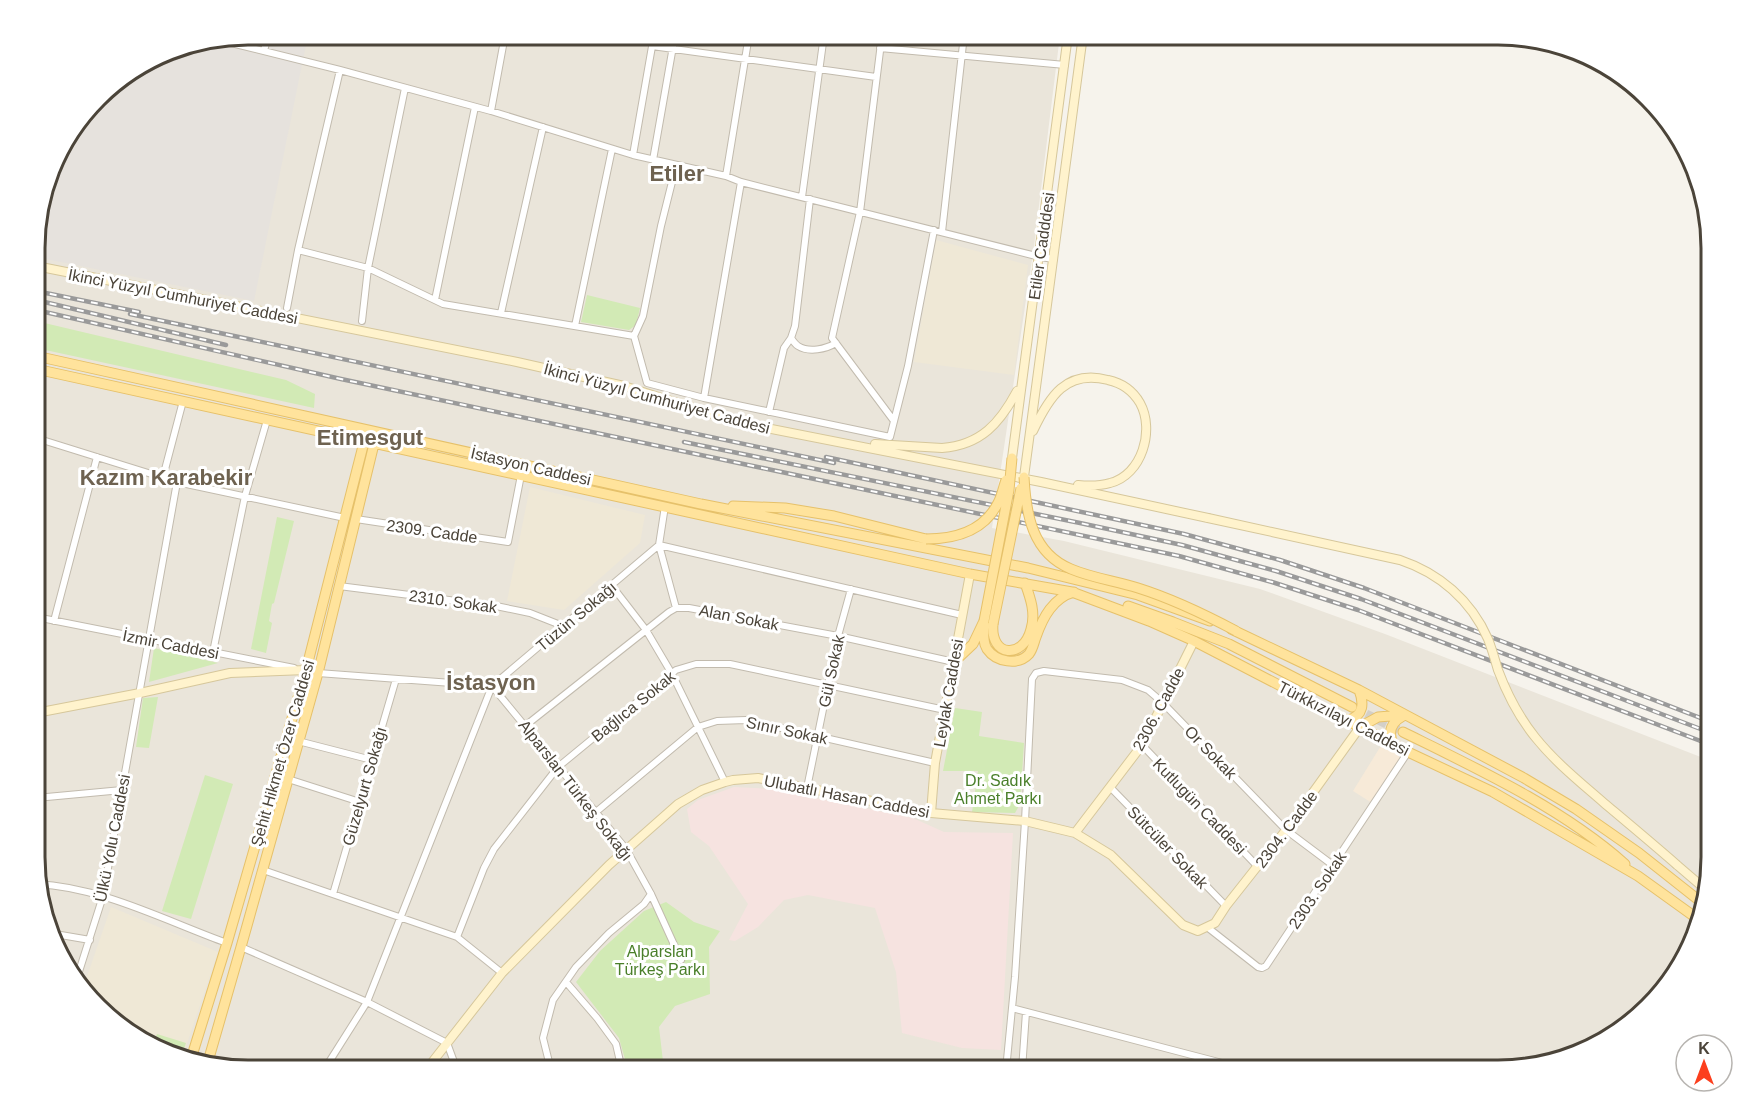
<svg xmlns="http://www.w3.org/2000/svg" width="1746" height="1105" font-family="Arial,sans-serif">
  <rect width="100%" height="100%" fill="#f6f3ec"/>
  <!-- residential -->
  <path fill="#eae5da" d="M 248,35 L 1060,35 L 1034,246 L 992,528 L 1064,541 L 1260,589 L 1385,634 L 1711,761 L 1711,871 L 1676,975 L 1604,1042 L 1512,1070 L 248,1070 L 192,1063 L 130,1035 L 70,975 L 36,885 L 36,220 L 57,153 L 107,88 L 167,51 Z"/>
  <!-- commercial -->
  <path fill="#f7ead8" d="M 1382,744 L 1399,755 L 1400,760 L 1372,803 L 1353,791 Z"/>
  <!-- industrial -->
  <path fill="#e6e2dd" d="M 248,35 L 308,35 L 254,301 L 36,257 L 36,220 L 57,153 L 107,88 L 167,51 Z"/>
  <!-- education -->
  <path fill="#efe8d6" d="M 936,240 L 1028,265 L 1014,375 L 914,362 Z
    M 530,487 L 645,515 L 640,543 L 564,610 L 507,601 Z
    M 111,907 L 218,952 L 182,1058 L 130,1035 L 83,988 Z"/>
  <!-- medical -->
  <path fill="#f6e3e0" d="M 734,787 L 771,789 L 913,818 L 944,832 L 1013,833 L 1001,1050 L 962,1048 L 902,1033 L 896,972 L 875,908 L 808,895 L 784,900 L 758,927 L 735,941 L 729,940 L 748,904 L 709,846 L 691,832 L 687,809 L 698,800 Z"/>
  <!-- green -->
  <path fill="#d2eab5" d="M 587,295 L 640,308 L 636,325 L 629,330 L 581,322 Z
    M 36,321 L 286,380 L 315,394 L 314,408 L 36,348 Z
    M 277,517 L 294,521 L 274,603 L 272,604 L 269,621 L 272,623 L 266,653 L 251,649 Z
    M 154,648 L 218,663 L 149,682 Z
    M 158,697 L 149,748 L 136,747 L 143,698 Z
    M 955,708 L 982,712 L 979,736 L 1024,743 L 1020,804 L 1015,813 L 972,812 L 978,771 L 943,771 Z
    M 205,775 L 233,784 L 191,919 L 162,911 Z
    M 666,902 L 694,922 L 720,931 L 709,947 L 710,994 L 675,1006 L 659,1027 L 664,1070 L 628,1070 L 619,1038 L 576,982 L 600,951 L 644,911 Z
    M 157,1034 L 186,1043 L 181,1058 L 153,1045 Z"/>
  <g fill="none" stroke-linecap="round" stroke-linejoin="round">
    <!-- primary-tunnel -->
    <path stroke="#d4d0c8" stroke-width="9" stroke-dasharray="9 4.5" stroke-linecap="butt" d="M 1354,708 L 1403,732"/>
    <defs>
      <path id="street" d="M 882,35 L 860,212 L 832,338 L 894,421
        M 219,40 L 340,70 L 491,111 L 633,155 L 726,176 L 741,182 L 1040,257 L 1054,259
        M 247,46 L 252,35
        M 652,46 L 876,77
        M 880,48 L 1065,65
        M 264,51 L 268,35
        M 491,111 L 505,35
        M 633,155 L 654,35
        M 653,160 L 675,35
        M 726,176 L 749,35
        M 802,197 L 824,35
        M 942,232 L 964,35
        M 298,250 L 368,268 L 443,304 L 634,336 L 647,383 L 704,398 L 890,437 L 908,366 L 934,230
        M 435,300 L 475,107
        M 287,308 L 298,250 L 340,70
        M 501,313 L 543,127
        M 362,321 L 368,268 L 405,88
        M 575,326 L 612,149
        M 634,336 L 643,316 L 661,226 L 676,166
        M 791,338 C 793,341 795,344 798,346 C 809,353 826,349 836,343
        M 704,398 L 741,182
        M 769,412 L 784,348 L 791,338 L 795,326 L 810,199
        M 36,438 L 177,482 L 345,518
        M 163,477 L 183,401
        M 665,506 L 659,545 L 676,608
        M 356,519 L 508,542 L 521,475
        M 339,586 L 496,606 L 530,613 L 563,626
        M 612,586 L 646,630 L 672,674 L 725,782
        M 36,617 L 294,668
        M 54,621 L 97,457
        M 213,652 L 245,496 L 267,420
        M 318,673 L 492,686 L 626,849 L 651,894 L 681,960
        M 525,726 L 669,612 L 676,608 L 689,608 L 838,636 L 954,662
        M 298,741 L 372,760
        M 1142,745 L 1258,867
        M 288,779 L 360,802
        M 1110,787 L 1226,906
        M 807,788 L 838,636 L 851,589
        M 36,798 L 122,790
        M 596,812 L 698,727 L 717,721 L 746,720 L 935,763
        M 263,870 L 457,937 L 502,973
        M 36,884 C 102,887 166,921 227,943
        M 333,894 L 396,679
        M 1207,927 L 1258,967 L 1262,968 L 1266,966 L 1408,752
        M 55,934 L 90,940
        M 457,937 L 484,868 L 494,849 L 558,767 L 676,670 L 696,664 L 730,664 L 945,710
        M 241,947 L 367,1002 L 447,1043 L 457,1070
        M 76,981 L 103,896 L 177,482
        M 566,982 L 597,1018 L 616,1044 L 622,1070
        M 1012,1008 L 1249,1070
        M 324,1070 L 367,1002 L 492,686 L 659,545 L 962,615
        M 551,1070 L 543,1038 L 553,1000 L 576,967 L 609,933 L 644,904 L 651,894
        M 1006,1070 L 1015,977 L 1025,821 L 1032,679 L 1036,673 L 1044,671 L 1122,680 L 1148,690 L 1162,702 L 1286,830 L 1334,866
        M 1022,1070 L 1026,1012"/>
      <path id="secondary" d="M 36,266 L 517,362 L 624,386 L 712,414 L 756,426 L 1041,482 L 1208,518
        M 1033,431 C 1049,397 1066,369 1108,380 C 1122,383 1133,391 1140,403 C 1155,430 1142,475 1110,483 C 1100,486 1089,486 1078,485
        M 875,444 L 942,448 C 981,445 1000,423 1017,391
        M 1012,458 L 1068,35
        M 1024,477 L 1083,35
        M 36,713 L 140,693 L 230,673 L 306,670
        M 931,813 L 935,763 L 970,574
        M 1075,833 L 1142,745 L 1194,641
        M 1677,865 L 1705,889
        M 426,1070 L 502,973 L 609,865 L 678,804 L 702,790 L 725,782 L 733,780 L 758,778 L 931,813 L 1025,821 L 1075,833 L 1111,855 L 1183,925 L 1198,931 L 1215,923 L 1226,906 L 1286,830 L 1360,727"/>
      <path id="primary" d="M 36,356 L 701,504 L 1028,568 L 1138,595 L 1210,621
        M 36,369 L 970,574 L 1072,592 L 1149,621 L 1194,641 L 1408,752 L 1493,792 L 1638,876 L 1695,917
        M 733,506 L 785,508 L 834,516 L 926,539
        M 1128,606 L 1173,622 L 1229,644 L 1352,707
        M 984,621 C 984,630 982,641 987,649 C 996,662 1018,666 1029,654 C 1033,649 1034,642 1036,637 C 1043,617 1053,598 1074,592
        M 993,624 C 990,657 1023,660 1031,629 C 1036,613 1030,597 1025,583
        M 1231,629 L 1359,690 L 1524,778 L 1576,809 L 1639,853 L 1701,902
        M 954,662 L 973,644 L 983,623
        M 1348,720 C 1364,716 1364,703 1359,690
        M 1360,727 L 1378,717 L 1403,715
        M 1403,732 C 1478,769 1562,808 1625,864
        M 1393,743 C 1387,731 1392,722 1403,716
        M 190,1062 L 227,943 L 306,670 L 365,438
        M 207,1065 L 241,947 L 318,673 L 375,440"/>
    </defs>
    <!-- street casing -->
    <use href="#street" stroke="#c2bbae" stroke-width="8"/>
    <!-- secondary casing -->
    <use href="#secondary" stroke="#d6c79b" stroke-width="10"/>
    <!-- primary casing -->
    <use href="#primary" stroke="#e6c16a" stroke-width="11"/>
    <!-- street -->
    <use href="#street" stroke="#fff" stroke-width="6"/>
    <!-- secondary -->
    <use href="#secondary" stroke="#fff3cd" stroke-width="8"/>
    <!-- primary -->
    <use href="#primary" stroke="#ffe39c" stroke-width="9"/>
    <defs>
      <path id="rail" d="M 36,291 L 139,312
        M 36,300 L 226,345
        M 36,310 L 341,379 L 1179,556 L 1272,582 L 1358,610 L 1711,745
        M 130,314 L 834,463
        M 684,442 L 1080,523 L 1182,545 L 1276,571 L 1361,599 L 1711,733
        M 826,457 L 1184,534 L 1280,560 L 1364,588 L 1711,722"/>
    </defs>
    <!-- rail casing -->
    <use href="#rail" stroke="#9a9a9a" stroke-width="4.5"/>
    <!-- rail -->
    <use href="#rail" stroke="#fff" stroke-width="2" stroke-dasharray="7" stroke-linecap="butt"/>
    <defs>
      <path id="secondary-bridge" d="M 1208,518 L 1400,560 C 1439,573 1471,600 1488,639 C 1492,649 1495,660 1498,670 C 1507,694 1519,717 1535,737 C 1555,762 1580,782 1604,803 C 1629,824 1653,844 1677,865"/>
      <path id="primary-bridge" d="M 1024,477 C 1026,514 1032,553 1071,569 C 1092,578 1116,581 1138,588 C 1173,599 1204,614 1236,631
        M 926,539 C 955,539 984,531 998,503 C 1002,496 1003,488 1006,480
        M 984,621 L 1009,490 L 1012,458
        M 993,624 L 1021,488"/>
    </defs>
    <!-- secondary-bridge casing -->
    <use href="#secondary-bridge" stroke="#d6c79b" stroke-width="10" stroke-linecap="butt"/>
    <!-- primary-bridge casing -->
    <use href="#primary-bridge" stroke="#e6c16a" stroke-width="11" stroke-linecap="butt"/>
    <!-- secondary-bridge -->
    <use href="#secondary-bridge" stroke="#fff3cd" stroke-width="8"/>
    <!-- primary-bridge -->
    <use href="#primary-bridge" stroke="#ffe39c" stroke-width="9"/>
  </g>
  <g text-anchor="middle" stroke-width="6" stroke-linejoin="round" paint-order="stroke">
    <!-- street labels -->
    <g font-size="16" fill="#4b4439" stroke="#fff">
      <text transform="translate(1041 246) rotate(-82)" y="6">Etiler Cadddesi</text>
      <text transform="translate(183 296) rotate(11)" y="6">İkinci Yüzyıl Cumhuriyet Caddesi</text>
      <text transform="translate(657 398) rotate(15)" y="6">İkinci Yüzyıl Cumhuriyet Caddesi</text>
      <text transform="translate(531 466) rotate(13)" y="6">İstasyon Caddesi</text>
      <text transform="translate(432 531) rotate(8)" y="6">2309. Cadde</text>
      <text transform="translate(453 601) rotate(8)" y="6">2310. Sokak</text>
      <text transform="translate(576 616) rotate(-40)" y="6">Tüzün Sokağı</text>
      <text transform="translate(739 617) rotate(11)" y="6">Alan Sokak</text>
      <text transform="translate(171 644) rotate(11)" y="6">İzmir Caddesi</text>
      <text transform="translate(831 671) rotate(-78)" y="6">Gül Sokak</text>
      <text transform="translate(948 693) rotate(-80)" y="6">Leylak Caddesi</text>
      <text transform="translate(633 706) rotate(-39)" y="6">Bağlıca Sokak</text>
      <text transform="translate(1158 709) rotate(-62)" y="6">2306. Cadde</text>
      <text transform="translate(1344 718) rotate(27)" y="6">Türkkızılayı Caddesi</text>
      <text transform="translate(787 730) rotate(12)" y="6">Sınır Sokak</text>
      <text transform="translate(1211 752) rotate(46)" y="6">Or Sokak</text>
      <text transform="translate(282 753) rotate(-74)" y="6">Şehit Hikmet Özer Caddesi</text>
      <text transform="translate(364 786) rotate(-74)" y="6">Güzelyurt Sokağı</text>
      <text transform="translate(576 790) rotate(52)" y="6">Alparslan Türkeş Sokağı</text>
      <text transform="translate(847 796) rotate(11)" y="6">Ulubatlı Hasan Caddesi</text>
      <text transform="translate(1200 806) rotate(46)" y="6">Kutlugün Caddesi</text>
      <text transform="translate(1286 829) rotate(-53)" y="6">2304. Cadde</text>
      <text transform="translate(112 838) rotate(-79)" y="6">Ülkü Yolu Caddesi</text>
      <text transform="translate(1168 847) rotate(46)" y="6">Sütcüler Sokak</text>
      <text transform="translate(1317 890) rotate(-56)" y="6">2303. Sokak</text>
    </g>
    <!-- park labels -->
    <g font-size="16" fill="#4a7f2a" stroke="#fff">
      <text x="998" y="786">Dr. Sadık<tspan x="998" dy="18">Ahmet Parkı</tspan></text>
      <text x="660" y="957">Alparslan<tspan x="660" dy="18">Türkeş Parkı</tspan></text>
    </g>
    <!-- district labels -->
    <g font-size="22" font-weight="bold" fill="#6e6250" stroke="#fff">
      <text x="677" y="181">Etiler</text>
      <text x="370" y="445">Etimesgut</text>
      <text x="166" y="485">Kazım Karabekir</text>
      <text x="491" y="690">İstasyon</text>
    </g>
  </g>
  <!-- crop -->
  <path d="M0 0H1746V1105H0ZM248 45H1498A203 203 0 0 1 1701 248V857A203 203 0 0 1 1498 1060H248A203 203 0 0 1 45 857V248A203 203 0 0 1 248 45Z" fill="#fff" fill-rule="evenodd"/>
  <path fill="none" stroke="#4b4439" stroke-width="3" d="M248 45H1498A203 203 0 0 1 1701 248V857A203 203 0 0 1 1498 1060H248A203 203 0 0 1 45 857V248A203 203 0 0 1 248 45Z"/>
  <!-- north arrow -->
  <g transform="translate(1704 1063)"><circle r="28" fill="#ffffff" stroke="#b7b4b0" stroke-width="1.5"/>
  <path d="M0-4.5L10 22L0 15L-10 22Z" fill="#fc3f1d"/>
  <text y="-9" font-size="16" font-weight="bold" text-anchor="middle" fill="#4b4439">K</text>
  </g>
</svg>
